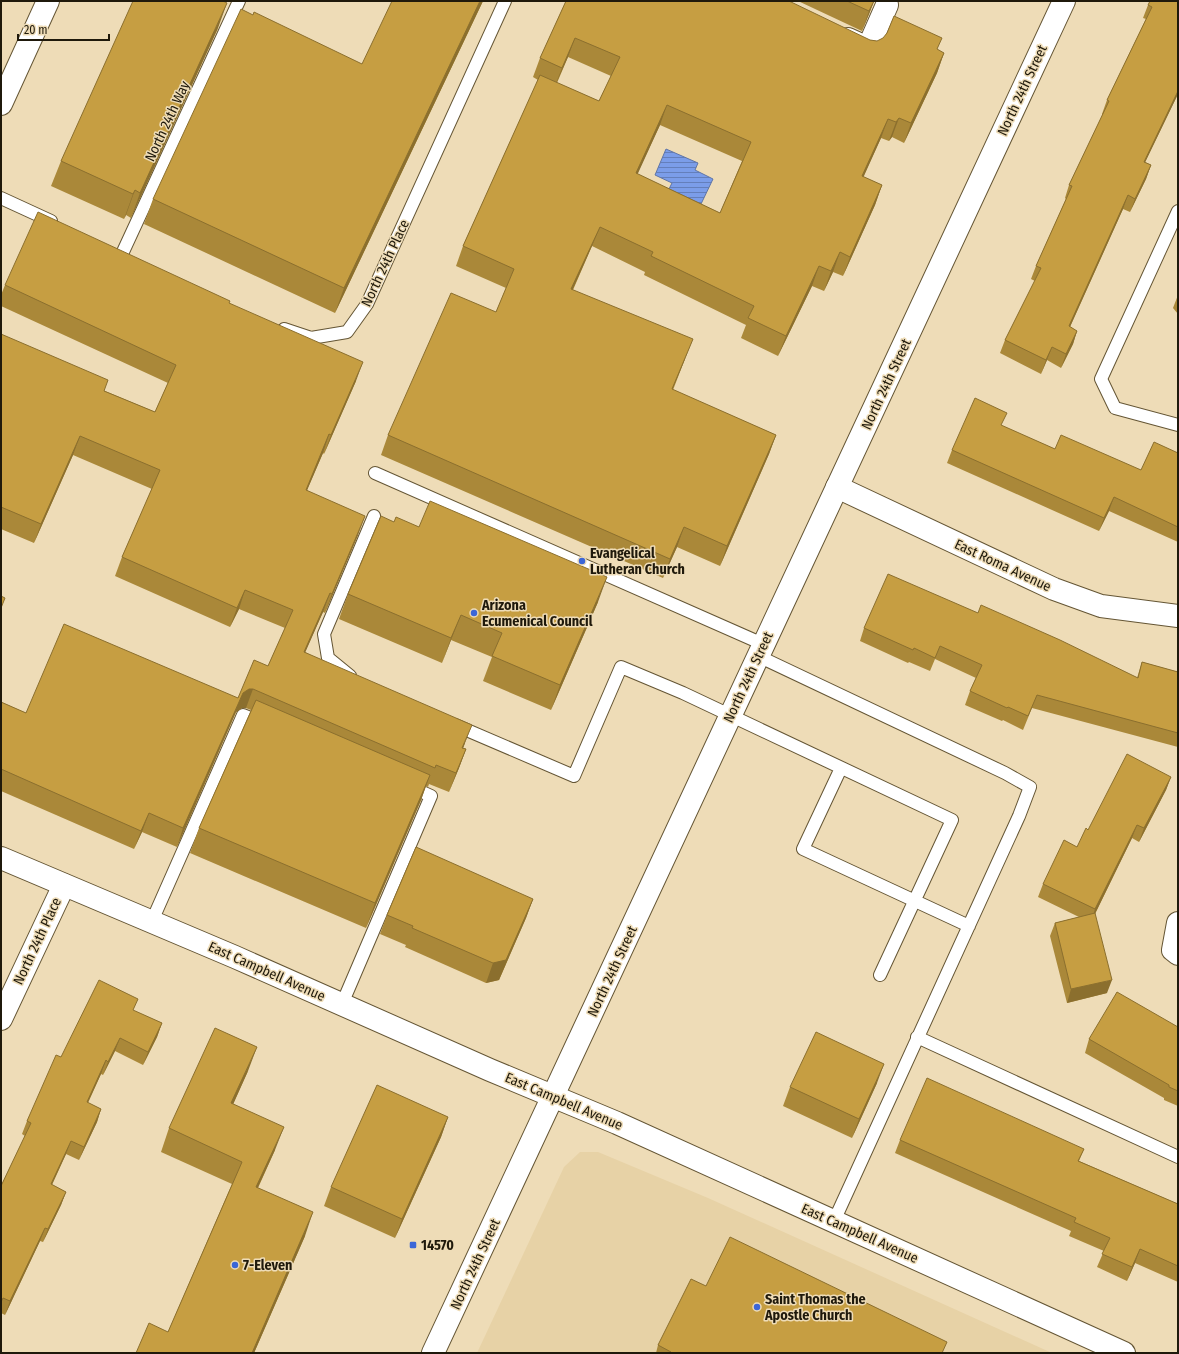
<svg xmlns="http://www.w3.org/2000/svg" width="1179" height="1354" font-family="'Fira Sans Condensed',sans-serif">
  <defs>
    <pattern id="water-rules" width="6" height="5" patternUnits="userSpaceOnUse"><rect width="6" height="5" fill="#7b9de9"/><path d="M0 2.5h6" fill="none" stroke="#647fbb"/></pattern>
  </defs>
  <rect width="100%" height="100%" fill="#eedcb7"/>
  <!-- built -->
  <path fill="#e7d2a6" d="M 580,1152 L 598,1152 L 708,1198 L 1052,1353 L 477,1353 L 564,1167 Z"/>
  <!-- water -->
  <path fill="url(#water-rules)" stroke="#5f75a6" d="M 666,149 L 698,163 L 695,170 L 713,179 L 701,204 L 669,189 L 672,183 L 655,175 Z"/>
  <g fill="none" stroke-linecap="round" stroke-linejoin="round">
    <defs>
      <path id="service" d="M 1,198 L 51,221
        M 1178,211 L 1101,379 L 1115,408 L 1178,425
        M 122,254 L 239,1
        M 284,329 L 311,338 L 347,332 L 367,304 L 505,1
        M 375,473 L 763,644
        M 758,656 L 1005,773 L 1030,787 L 1019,816 L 834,1221
        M 350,676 L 328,658 L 324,634 L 374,516
        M 455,725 L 574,776 L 621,667 L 683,693 L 952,820 L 880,975
        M 841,768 L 803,849 L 969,926
        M 152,921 L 243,715 L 263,723
        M 342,1004 L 431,796 L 409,786
        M 917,1037 L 1178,1157"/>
      <path id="minor" d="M 848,39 L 868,48 L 887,5
        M 1,104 L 48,1
        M 837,487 L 1054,589 L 1101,606 L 1178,616
        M 1178,923 L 1173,950 L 1178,954
        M 1,1019 L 64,885"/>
      <path id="tertiary" d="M 1,858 L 235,957 L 490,1070 L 617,1123 L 1124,1353"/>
      <path id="secondary" d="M 433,1353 L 1064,1"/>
    </defs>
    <!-- service casing -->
    <use href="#service" stroke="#645534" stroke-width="14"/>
    <!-- minor casing -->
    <use href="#minor" stroke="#645534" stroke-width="24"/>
    <!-- tertiary casing -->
    <use href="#tertiary" stroke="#645534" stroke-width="24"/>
    <!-- secondary casing -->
    <use href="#secondary" stroke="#645534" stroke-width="24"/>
    <!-- service -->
    <use href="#service" stroke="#fff" stroke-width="12"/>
    <!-- minor -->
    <use href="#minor" stroke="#fff" stroke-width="22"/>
    <!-- tertiary -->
    <use href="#tertiary" stroke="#fff" stroke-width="22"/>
    <!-- secondary -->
    <use href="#secondary" stroke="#fff" stroke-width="22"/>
  </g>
  <!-- wall -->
  <path fill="#aa8839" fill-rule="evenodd" d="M 483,1 L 335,313 L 144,224 L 153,199 L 362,64 Z
    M 566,1 L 870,40 L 938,50 L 944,53 L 937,73 L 904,143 L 892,137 L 889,141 L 881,138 L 863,177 L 882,185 L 875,205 L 843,276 L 833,272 L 824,291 L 812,286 L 778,356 L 741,338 L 746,325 L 644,275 L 645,272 L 592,246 L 573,290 L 685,359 L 673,390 L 776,435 L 769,454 L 720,566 L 677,547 L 663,578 L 381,455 L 388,435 L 496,312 L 506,288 L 456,266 L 463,246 L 538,80 L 533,77 L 540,58 ZM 568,57 L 611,76 L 599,101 L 557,83 ZM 660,125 L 742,161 L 720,213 L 637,174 Z
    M 798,1 L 874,1 L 869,14 L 862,31 Z
    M 1178,1 L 1178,94 L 1145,162 L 1151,165 L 1146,179 L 1130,212 L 1123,209 L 1070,327 L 1077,331 L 1073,344 L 1061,368 L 1047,360 L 1041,374 L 1000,353 L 1005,340 L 1035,281 L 1031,279 L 1036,266 L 1066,199 L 1065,198 L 1069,185 L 1103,114 L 1102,114 L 1107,100 L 1146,19 L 1143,18 L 1148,5 Z
    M 218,28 L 131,218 L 126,215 L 124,219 L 51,186 L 61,161 Z
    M 5,285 L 229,303 L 356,381 L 324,454 L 323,453 L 307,490 L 358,535 L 325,613 L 323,612 L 305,652 L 465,743 L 463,748 L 466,749 L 459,768 L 449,792 L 429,784 L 428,787 L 426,786 L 421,800 L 366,928 L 190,853 L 199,828 L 251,710 L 246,708 L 242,708 L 236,712 L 177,847 L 142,832 L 134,849 L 1,791 L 1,702 L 26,713 L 238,698 L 268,666 L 285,628 L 239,609 L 230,627 L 115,576 L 122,557 L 152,489 L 73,455 L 34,543 L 1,529 L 1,334 L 105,391 L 155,412 L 168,383 L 1,306 L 1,295 Z
    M 1178,295 L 1178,314 L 1173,308 Z
    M 1002,426 L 1055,449 L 1141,470 L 1178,453 L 1178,542 L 1109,511 L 1099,531 L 947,463 L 952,450 Z
    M 394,522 L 419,527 L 598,602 L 551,710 L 483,681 L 492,657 L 451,640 L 442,663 L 339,619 L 348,594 Z
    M 978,613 L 1137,678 L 1142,662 L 1178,672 L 1178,747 L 1032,708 L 1023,730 L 1003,720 L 1002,721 L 965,705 L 970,691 L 976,678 L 935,659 L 930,671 L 909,662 L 908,663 L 860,641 L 864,628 Z
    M 1171,777 L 1166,790 L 1139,842 L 1132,838 L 1095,914 L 1107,993 L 1067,1003 L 1050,936 L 1055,923 L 1079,917 L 1038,897 L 1043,884 L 1077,847 L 1088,830 Z
    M 533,899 L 526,918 L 499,980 L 486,983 L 405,947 L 406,945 L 380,934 L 387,915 Z
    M 134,1011 L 162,1023 L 157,1037 L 143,1065 L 115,1051 L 103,1075 L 101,1074 L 88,1103 L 101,1109 L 97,1122 L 79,1160 L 66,1154 L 52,1185 L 66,1192 L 61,1205 L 43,1242 L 40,1241 L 5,1315 L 1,1313 L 1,1186 L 25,1136 L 22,1134 L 27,1121 L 61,1057 Z
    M 1178,1027 L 1178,1106 L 1164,1100 L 1164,1098 L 1085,1053 L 1089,1039 Z
    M 248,1071 L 233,1104 L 275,1150 L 258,1188 L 305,1236 L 254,1353 L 136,1353 L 168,1332 L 232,1184 L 161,1152 L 169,1128 Z
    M 877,1083 L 852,1138 L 783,1106 L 790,1087 Z
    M 448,1117 L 441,1137 L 395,1238 L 324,1206 L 331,1187 Z
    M 900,1140 L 1084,1149 L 1079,1161 L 1178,1204 L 1178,1282 L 1135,1263 L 1127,1281 L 1097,1267 L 1104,1251 L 1069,1236 L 1071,1231 L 895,1153 Z
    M 706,1286 L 943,1353 L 656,1353 L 658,1345 Z"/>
  <!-- shaded-wall -->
  <path fill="#8b6f2e" d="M 480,1 L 483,1 L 335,313 L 344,288 Z
    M 874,1 L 869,14 L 862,31 L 869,11 Z
    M 227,3 L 218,28 L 131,218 L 140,193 Z
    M 575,38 L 568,57 L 554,88 L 562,68 Z
    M 944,53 L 937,73 L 904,143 L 911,123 Z
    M 1178,91 L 1178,94 L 1139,175 L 1144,162 Z
    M 667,105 L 660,125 L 629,193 L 636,173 Z
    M 899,118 L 892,137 L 889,141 L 896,122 Z
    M 888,119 L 881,138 L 855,196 L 862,176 Z
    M 1151,165 L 1146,179 L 1130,212 L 1135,199 Z
    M 882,185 L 875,205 L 843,276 L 850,257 Z
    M 135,190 L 126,215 L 124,219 L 133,194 Z
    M 1128,195 L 1123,209 L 1064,340 L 1069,326 Z
    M 600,227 L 592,246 L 564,309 L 571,289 Z
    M 840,252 L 833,272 L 824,291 L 831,271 Z
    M 819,266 L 812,286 L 778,356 L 786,336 Z
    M 1077,331 L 1073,344 L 1061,368 L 1066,354 Z
    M 693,339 L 685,359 L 664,409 L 672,389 Z
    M 1052,347 L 1047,360 L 1041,374 L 1046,360 Z
    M 363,362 L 356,381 L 324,454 L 331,435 Z
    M 329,434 L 323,453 L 299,509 L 306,490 Z
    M 776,435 L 769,454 L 720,566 L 727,546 Z
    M 80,436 L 73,455 L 34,543 L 41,524 Z
    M 1114,497 L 1109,511 L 1099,531 L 1104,518 Z
    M 365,516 L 358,535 L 325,613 L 332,594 Z
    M 684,527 L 677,547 L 663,578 L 670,559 Z
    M 607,577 L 598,602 L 551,710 L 560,685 Z
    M 245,590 L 239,609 L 230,627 L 237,608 Z
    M 330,593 L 323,612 L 297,671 L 304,652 Z
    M 461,615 L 451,640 L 442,663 L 451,638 Z
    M 249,689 L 253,689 L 246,708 L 242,708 L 236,712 L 177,847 L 183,828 L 243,693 Z
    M 472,725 L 465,743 L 456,767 L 462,748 Z
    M 466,749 L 459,768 L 449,792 L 456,773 Z
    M 430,775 L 421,800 L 366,928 L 375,903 Z
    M 1171,777 L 1166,790 L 1139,842 L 1144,828 Z
    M 149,813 L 142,832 L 134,849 L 141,831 Z
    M 1137,825 L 1132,838 L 1091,922 L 1095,909 Z
    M 533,899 L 526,918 L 499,980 L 486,983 L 493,963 Z
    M 1112,980 L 1107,993 L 1067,1003 L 1071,989 Z
    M 162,1023 L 157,1037 L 143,1065 L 148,1052 Z
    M 120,1038 L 115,1051 L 103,1075 L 108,1062 Z
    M 257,1047 L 248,1071 L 223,1127 L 231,1103 Z
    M 106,1060 L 101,1074 L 82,1115 L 87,1102 Z
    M 884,1064 L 877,1083 L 852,1138 L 859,1119 Z
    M 101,1109 L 97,1122 L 79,1160 L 84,1147 Z
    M 448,1117 L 441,1137 L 395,1238 L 402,1219 Z
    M 284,1127 L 275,1150 L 247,1211 L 256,1187 Z
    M 71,1141 L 66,1154 L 46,1197 L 51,1184 Z
    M 66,1192 L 61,1205 L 43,1242 L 48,1229 Z
    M 313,1212 L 305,1236 L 254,1353 L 252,1353 Z
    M 45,1228 L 40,1241 L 5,1315 L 10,1301 Z
    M 1140,1249 L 1135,1263 L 1127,1281 L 1132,1267 Z"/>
  <!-- building -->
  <path fill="#c69e42" stroke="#8b6f2e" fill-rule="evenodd" d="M 133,1 L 223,1 L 227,3 L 140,193 L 135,190 L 133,194 L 61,161 Z
    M 392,1 L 480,1 L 344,288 L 153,199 L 241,9 L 253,15 L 254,12 L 362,64 Z
    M 566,1 L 789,1 L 870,40 L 877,41 L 883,38 L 887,33 L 894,16 L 942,38 L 937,49 L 944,53 L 911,123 L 899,118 L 896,122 L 888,119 L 862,176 L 882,185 L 850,257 L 840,252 L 831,271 L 819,266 L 786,336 L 748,318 L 754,306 L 651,256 L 653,252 L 600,227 L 571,289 L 693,339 L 672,389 L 776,435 L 727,546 L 684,527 L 670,559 L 388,435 L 451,293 L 496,312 L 514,269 L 463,246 L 540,75 L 599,101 L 620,57 L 575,38 L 562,68 L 540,58 ZM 667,105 L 751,142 L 720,213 L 636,173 Z
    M 847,1 L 874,1 L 869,11 Z
    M 1150,1 L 1178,1 L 1178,91 L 1144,162 L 1151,165 L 1135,199 L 1128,195 L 1069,326 L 1077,331 L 1066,354 L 1052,347 L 1046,360 L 1005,340 L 1041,268 L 1036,266 L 1072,186 L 1069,185 L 1109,101 L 1107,100 L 1152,7 L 1148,5 Z
    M 38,212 L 230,301 L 229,303 L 363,362 L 331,435 L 329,434 L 306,490 L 365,516 L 332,594 L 330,593 L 304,652 L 472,725 L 462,748 L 466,749 L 456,773 L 436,765 L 435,768 L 253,689 L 249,689 L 243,693 L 183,828 L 149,813 L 141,831 L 1,769 L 1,702 L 26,713 L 64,624 L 238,698 L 254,660 L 268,666 L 293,610 L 245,590 L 237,608 L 122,557 L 160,470 L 80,436 L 41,524 L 1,507 L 1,334 L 108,380 L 104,391 L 155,412 L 176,365 L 5,285 Z
    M 975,398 L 1007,413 L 1001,425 L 1055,449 L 1061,435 L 1141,470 L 1154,442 L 1178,453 L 1178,527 L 1114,497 L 1104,518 L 952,450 Z
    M 430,501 L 607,577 L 560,685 L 492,656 L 502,633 L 461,615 L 451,638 L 348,594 L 381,516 L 394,522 L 396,517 L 419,527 Z
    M 888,574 L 978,613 L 981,605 L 1060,640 L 1138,678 L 1142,662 L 1178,672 L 1178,733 L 1037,695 L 1028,716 L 1008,707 L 1007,708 L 970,691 L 982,665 L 940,646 L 935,658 L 914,648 L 913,650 L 864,628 Z
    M 1,596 L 5,598 L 1,608 Z
    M 256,700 L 430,775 L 375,903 L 199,828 Z
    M 1127,754 L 1171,777 L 1144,828 L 1137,825 L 1095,909 L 1043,884 L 1064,840 L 1077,847 L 1086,828 L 1088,830 Z
    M 416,847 L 533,899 L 506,960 L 493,963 L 412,928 L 413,926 L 387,915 Z
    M 1095,913 L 1112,980 L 1071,989 L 1055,923 Z
    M 99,980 L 138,999 L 133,1010 L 162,1023 L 148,1052 L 120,1038 L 108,1062 L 106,1060 L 87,1102 L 101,1109 L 84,1147 L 71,1141 L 51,1184 L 66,1192 L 48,1229 L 45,1228 L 10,1301 L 3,1298 L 1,1302 L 1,1186 L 31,1123 L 27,1121 L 56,1055 L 61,1057 Z
    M 1117,992 L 1178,1027 L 1178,1091 L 1169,1087 L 1169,1085 L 1089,1039 Z
    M 215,1028 L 257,1047 L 231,1103 L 284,1127 L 256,1187 L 313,1212 L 252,1353 L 136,1353 L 149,1323 L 168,1332 L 242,1162 L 169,1128 Z
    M 816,1032 L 884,1064 L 859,1119 L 790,1087 Z
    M 927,1078 L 1084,1149 L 1078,1161 L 1178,1204 L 1178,1266 L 1140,1249 L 1132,1267 L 1102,1254 L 1110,1238 L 1074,1222 L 1076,1218 L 900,1140 Z
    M 377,1085 L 448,1117 L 402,1219 L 331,1187 Z
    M 730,1237 L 947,1342 L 942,1353 L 670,1353 L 671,1352 L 658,1345 L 691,1279 L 706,1286 Z"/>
  <!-- markers -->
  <g fill="#3b66d7" stroke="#eedcb7" stroke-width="1.5">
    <circle cx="582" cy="561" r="4"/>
    <circle cx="474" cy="613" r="4"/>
    <rect x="409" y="1241" width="8" height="8" rx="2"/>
    <circle cx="235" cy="1265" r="4"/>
    <circle cx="757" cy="1307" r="4"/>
  </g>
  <g text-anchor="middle" stroke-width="3" stroke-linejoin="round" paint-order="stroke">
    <!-- street labels -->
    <g font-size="14" fill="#1f190b" stroke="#eedcb7">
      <text transform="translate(1022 90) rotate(-65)" y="5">North 24th Street</text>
      <text transform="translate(167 121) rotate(-65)" y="5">North 24th Way</text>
      <text transform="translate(385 263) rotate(-65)" y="5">North 24th Place</text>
      <text transform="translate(886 384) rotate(-65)" y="5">North 24th Street</text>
      <text transform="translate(1003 565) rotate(25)" y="5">East Roma Avenue</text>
      <text transform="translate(748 677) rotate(-65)" y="5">North 24th Street</text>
      <text transform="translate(37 941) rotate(-65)" y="5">North 24th Place</text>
      <text transform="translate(267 971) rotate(24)" y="5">East Campbell Avenue</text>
      <text transform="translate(612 971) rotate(-65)" y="5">North 24th Street</text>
      <text transform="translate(564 1101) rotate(23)" y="5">East Campbell Avenue</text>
      <text transform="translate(860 1233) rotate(24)" y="5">East Campbell Avenue</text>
      <text transform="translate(475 1264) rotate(-65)" y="5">North 24th Street</text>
    </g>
    <!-- poi labels -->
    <g font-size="14" font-weight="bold" fill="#1f190b" stroke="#eedcb7" text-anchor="start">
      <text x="590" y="558">Evangelical<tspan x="590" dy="16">Lutheran Church</tspan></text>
      <text x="482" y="610">Arizona<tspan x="482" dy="16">Ecumenical Council</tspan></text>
      <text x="421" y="1250">14570</text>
      <text x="243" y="1270">7-Eleven</text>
      <text x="765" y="1304">Saint Thomas the<tspan x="765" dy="16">Apostle Church</tspan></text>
    </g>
  </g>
  <!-- border -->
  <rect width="1179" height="1354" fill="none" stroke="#1f190b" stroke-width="4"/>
  <!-- scale -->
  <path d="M18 34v6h91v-6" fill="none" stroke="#1f190b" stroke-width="2"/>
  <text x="24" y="34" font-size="12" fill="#1f190b" stroke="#eedcb7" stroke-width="3" paint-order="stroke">20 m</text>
</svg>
